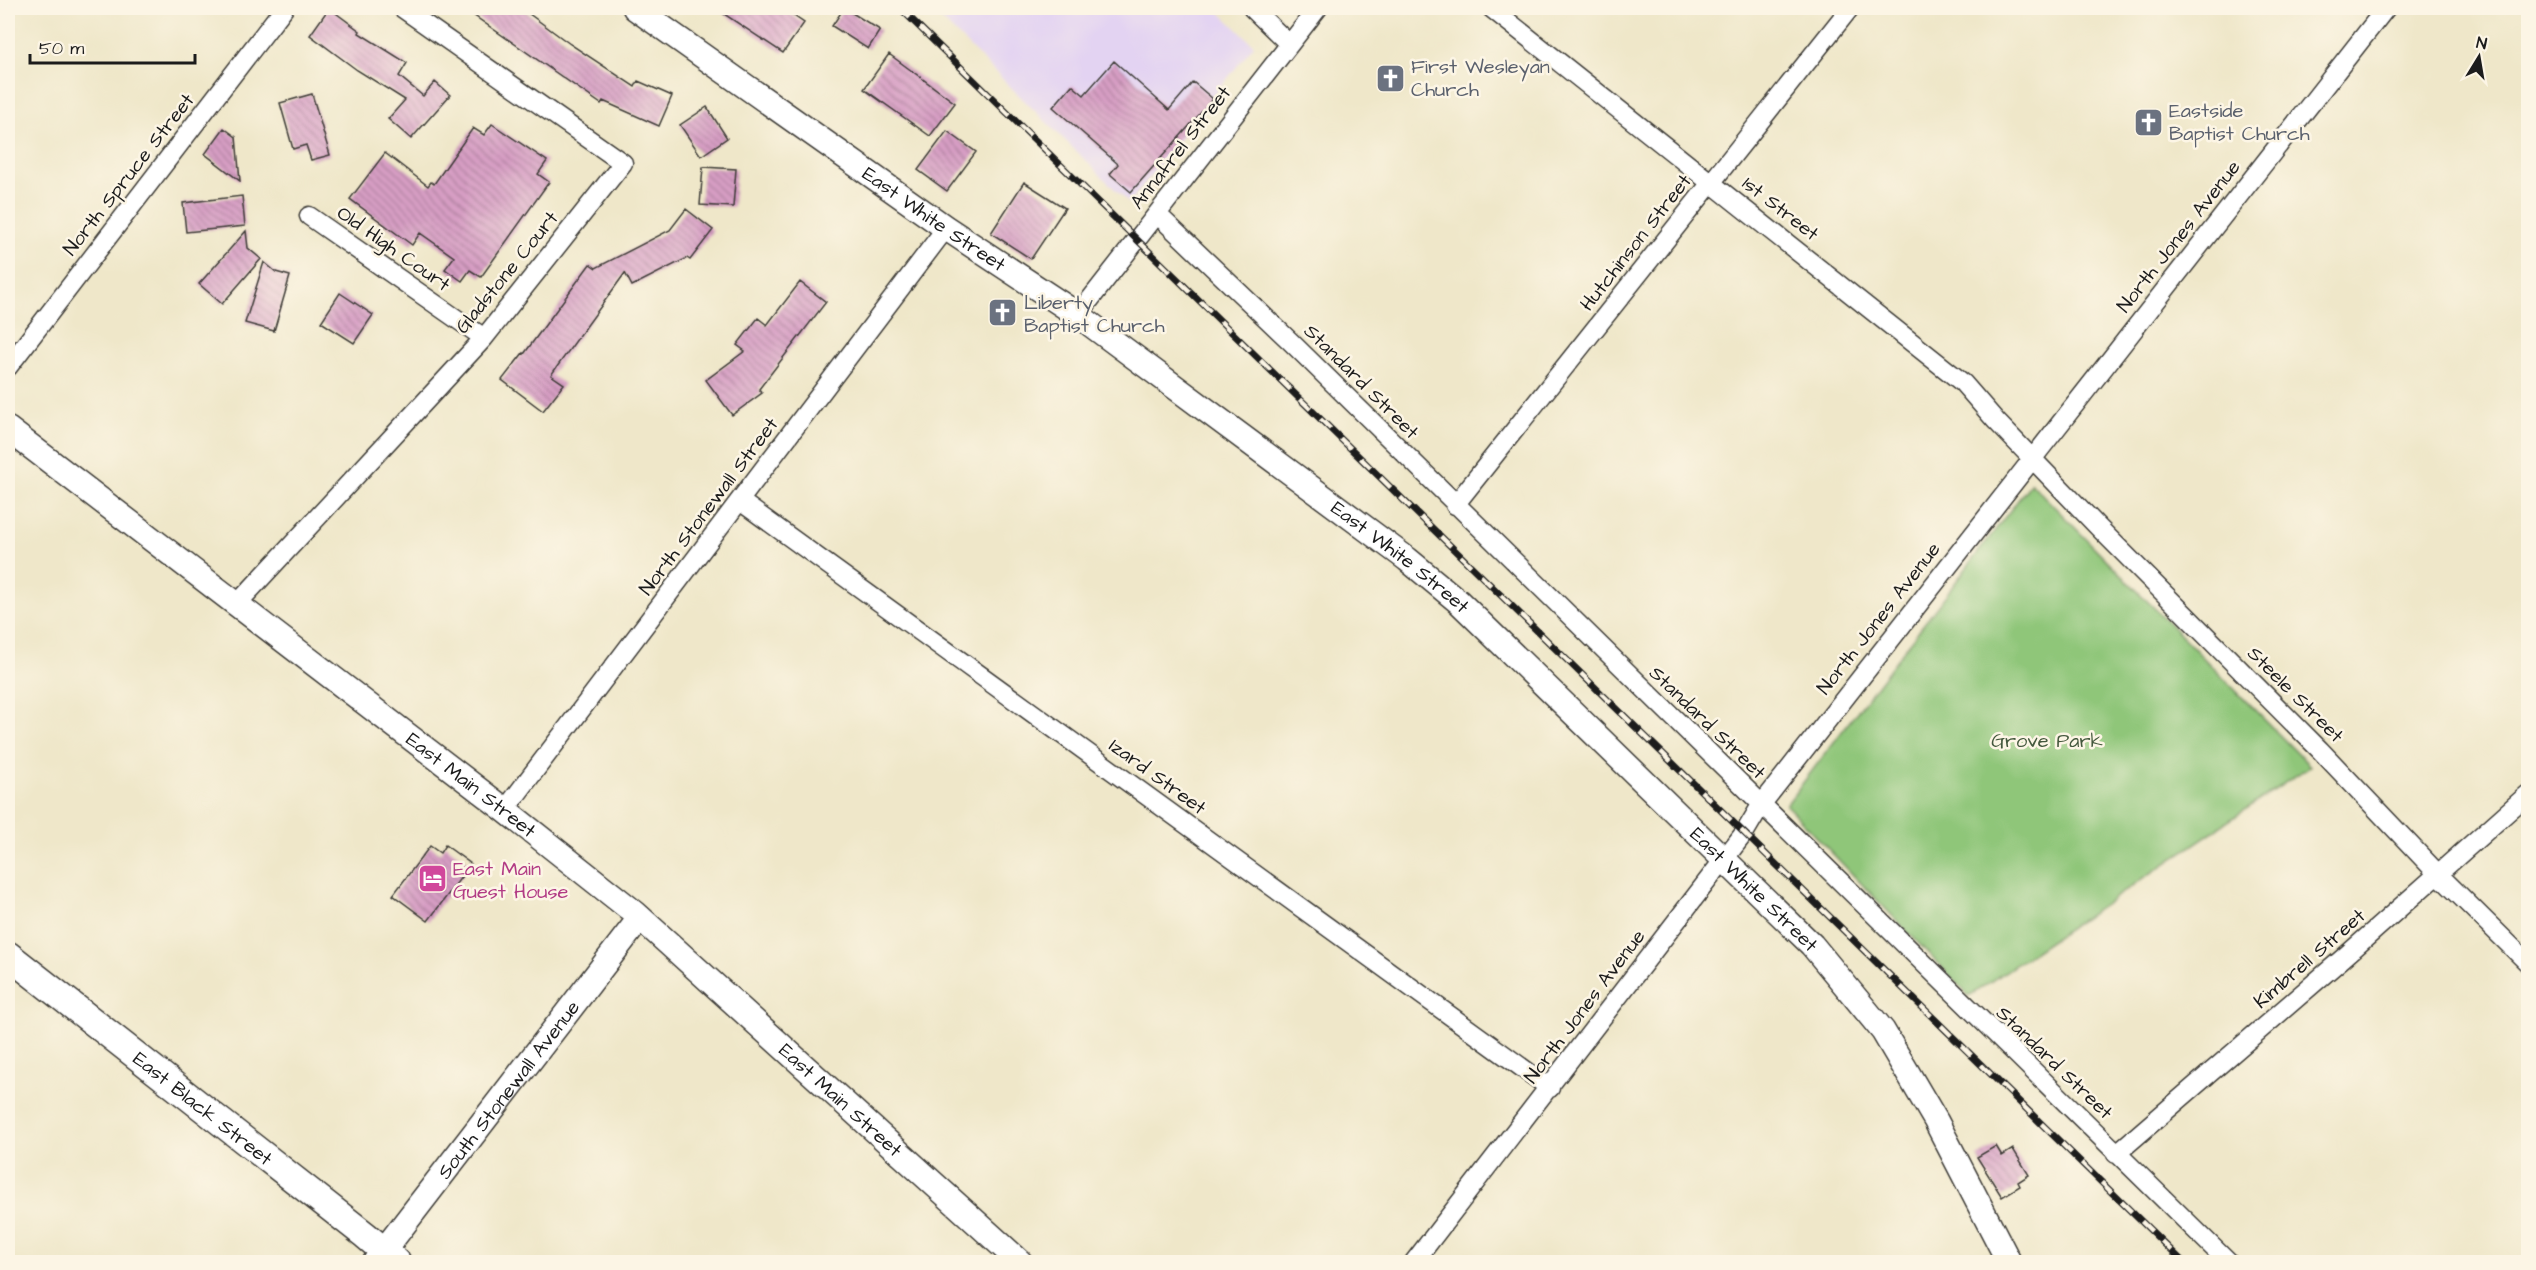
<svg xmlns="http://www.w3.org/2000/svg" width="2536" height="1270" font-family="'Architects Daughter',sans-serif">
  <defs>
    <pattern id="building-back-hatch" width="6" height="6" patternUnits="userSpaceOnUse" patternTransform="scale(1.5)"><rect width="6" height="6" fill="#d79ec4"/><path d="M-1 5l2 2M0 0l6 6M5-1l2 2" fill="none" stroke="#ae809e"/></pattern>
  </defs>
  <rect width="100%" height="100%" fill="#fcf5e5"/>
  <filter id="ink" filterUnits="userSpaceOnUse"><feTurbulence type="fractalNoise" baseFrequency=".0167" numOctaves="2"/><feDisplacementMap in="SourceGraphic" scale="12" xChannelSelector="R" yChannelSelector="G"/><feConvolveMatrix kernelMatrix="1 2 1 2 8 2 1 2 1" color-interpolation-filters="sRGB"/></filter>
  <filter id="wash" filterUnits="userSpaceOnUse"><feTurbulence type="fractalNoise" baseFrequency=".008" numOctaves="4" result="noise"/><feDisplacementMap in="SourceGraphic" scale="24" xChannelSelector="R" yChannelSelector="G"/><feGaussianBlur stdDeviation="1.35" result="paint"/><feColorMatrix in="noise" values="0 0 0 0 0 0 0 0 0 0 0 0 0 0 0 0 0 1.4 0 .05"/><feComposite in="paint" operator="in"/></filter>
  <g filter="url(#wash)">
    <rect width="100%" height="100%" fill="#efe7c9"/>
    <!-- built -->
    <path fill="#e3d3f2" d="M 949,8 L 1215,8 L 1254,45 L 1129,203 L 940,18 Z"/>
    <!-- park -->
    <path fill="#8fc679" stroke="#56714a" stroke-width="1.5" d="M 2031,483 L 2310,766 L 1969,996 L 1786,805 Z"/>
    <g id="blocks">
      <!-- building -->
      <path fill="url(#building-back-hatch)" d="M 329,8 L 360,31 L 359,33 L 407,63 L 399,76 L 423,96 L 435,82 L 450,95 L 411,139 L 388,119 L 405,100 L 357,70 L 310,35 Z
        M 463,8 L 521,8 L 570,44 L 635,87 L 638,81 L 672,96 L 659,126 L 603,101 L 601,104 Z
        M 715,8 L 782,8 L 804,23 L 783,53 Z
        M 844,8 L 880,30 L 868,49 L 832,26 Z
        M 889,54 L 955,103 L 930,136 L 864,89 Z
        M 1114,61 L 1169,110 L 1193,82 L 1213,99 L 1131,192 L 1110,174 L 1118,164 L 1053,107 L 1072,85 L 1084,95 Z
        M 312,94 L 330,155 L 311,160 L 306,145 L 293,149 L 280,103 Z
        M 707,107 L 727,138 L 701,156 L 680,125 Z
        M 492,124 L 547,161 L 538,174 L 549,182 L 481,277 L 470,270 L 462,281 L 445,269 L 454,257 L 420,233 L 412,245 L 350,199 L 385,153 L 428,186 L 431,182 L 434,184 L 473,128 L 484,135 Z
        M 224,128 L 236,137 L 240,181 L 205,154 Z
        M 947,131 L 976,152 L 947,191 L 918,170 Z
        M 703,167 L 736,169 L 733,207 L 700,205 Z
        M 1024,182 L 1065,208 L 1031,259 L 991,233 Z
        M 242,196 L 245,226 L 186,232 L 183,203 Z
        M 686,209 L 713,230 L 690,260 L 687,258 L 632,286 L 625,273 L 551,375 L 564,384 L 543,411 L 502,380 L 523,353 L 524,354 L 590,264 L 596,268 L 670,230 Z
        M 246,231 L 248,248 L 261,259 L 222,304 L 199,284 Z
        M 264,262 L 276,272 L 290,276 L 274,331 L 245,323 Z
        M 800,282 L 826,302 L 759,389 L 762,393 L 732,415 L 706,380 L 745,351 L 737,345 L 758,318 L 767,325 Z
        M 340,293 L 373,315 L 354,343 L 321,322 Z
        M 445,845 L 471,864 L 428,921 L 393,895 L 430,846 L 440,853 Z
        M 1996,1146 L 2002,1156 L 2013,1149 L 2029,1175 L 2018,1182 L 2020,1186 L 2002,1197 L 1977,1157 Z"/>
    </g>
  </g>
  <g filter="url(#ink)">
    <use href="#blocks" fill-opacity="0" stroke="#3c3a36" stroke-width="1.5"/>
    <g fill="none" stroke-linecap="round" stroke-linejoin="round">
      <defs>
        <path id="street" d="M 1252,8 L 1289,44
          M 1491,8 L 1963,383 L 1996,421 L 2100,529 L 2320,750 L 2438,874 L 2528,963
          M 1157,214 L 1291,342 L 2228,1262
          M 309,216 L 484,338
          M 1078,315 L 1318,8
          M 8,367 L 284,8
          M 740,501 L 1550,1088
          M 1455,505 L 1850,8
          M 237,604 L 484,338 L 623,163 L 402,8
          M 505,810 L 946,228
          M 2116,1154 L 2342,959 L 2528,794
          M 1414,1262 L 1745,832 L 1761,805 L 2386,8"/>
        <g id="secondary">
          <path id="s1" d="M 635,8 L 946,228 L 1078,315 L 1407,559 L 1459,602 L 1812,945 L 1883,1031 L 1936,1121 L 2009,1262"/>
          <path id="s2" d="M 8,429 L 505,810 L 635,913 L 1020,1262"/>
          <path id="s3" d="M 375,1262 L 640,918"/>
        </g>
        <g id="primary">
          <path id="s4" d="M 8,955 L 365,1235 L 397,1262"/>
        </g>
      </defs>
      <!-- street casing -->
      <use href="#street" stroke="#3c3a36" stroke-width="21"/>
      <!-- secondary casing -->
      <use href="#secondary" stroke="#3c3a36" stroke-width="27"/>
      <!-- primary casing -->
      <use href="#primary" stroke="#3c3a36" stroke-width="30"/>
      <!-- street -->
      <use href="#street" stroke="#fff" stroke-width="18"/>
      <!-- secondary -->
      <use href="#secondary" stroke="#fff" stroke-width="24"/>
      <!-- primary -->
      <use href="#primary" stroke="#fff" stroke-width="27"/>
      <defs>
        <path id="rail" d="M 900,8 L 2183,1262"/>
      </defs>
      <!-- rail casing -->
      <use href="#rail" stroke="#1c1c1c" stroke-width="7"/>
      <!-- rail -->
      <use href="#rail" stroke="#fcf5e5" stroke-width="4.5" stroke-dasharray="14" stroke-linecap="butt"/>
    </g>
  </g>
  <!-- icons -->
  <defs>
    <symbol id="church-square" viewBox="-11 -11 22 22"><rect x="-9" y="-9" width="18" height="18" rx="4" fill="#6b7280" stroke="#fcf5e5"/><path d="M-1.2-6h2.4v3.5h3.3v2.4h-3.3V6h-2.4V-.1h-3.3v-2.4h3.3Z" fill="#fff"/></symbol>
    <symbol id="hotel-square" viewBox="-11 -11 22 22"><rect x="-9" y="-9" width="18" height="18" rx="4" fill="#d1479c" stroke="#fcf5e5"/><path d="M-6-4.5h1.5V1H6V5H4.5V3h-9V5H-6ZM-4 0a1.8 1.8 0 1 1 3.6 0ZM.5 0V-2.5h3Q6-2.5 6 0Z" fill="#fff"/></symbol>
  </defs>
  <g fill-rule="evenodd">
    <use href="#church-square" x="1374" y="62" width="33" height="33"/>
    <use href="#church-square" x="2132" y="106" width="33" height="33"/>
    <use href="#church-square" x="986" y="296" width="33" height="33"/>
    <use href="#hotel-square" x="416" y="862" width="33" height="33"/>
  </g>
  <g text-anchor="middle" stroke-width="5" stroke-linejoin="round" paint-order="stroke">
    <!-- worship labels -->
    <g font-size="20" fill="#5b616d" stroke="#fcf5e5" text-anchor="start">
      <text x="1411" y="73">First Wesleyan<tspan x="1411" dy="23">Church</tspan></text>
      <text x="2169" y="117">Eastside<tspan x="2169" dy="23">Baptist Church</tspan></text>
      <text x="1024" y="309">Liberty<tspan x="1024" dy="23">Baptist Church</tspan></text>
    </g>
    <!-- street labels -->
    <g font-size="20" fill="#1c1c1c" stroke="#fcf5e5">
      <text transform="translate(1180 147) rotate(-52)" y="7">Annafrel Street</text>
      <text transform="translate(128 174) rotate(-52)" y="7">North Spruce Street</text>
      <text transform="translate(1781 208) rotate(38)" y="7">1st Street</text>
      <text dy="7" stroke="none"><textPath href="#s1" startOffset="366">East White Street</textPath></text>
      <text transform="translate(2178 236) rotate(-52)" y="7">North Jones Avenue</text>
      <text transform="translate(1635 242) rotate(-52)" y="7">Hutchinson Street</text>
      <text transform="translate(394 248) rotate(35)" y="7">Old High Court</text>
      <text transform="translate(506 272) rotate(-51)" y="7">Gladstone Court</text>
      <text transform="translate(1362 381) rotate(45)" y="7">Standard Street</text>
      <text transform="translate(708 506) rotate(-53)" y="7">North Stonewall Street</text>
      <text dy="7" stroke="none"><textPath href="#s1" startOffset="942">East White Street</textPath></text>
      <text transform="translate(1878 618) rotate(-52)" y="7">North Jones Avenue</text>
      <text transform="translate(2296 694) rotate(45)" y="7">Steele Street</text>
      <text transform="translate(1708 722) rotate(44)" y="7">Standard Street</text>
      <text transform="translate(1158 776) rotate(36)" y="7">Izard Street</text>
      <text dy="7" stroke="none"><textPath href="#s2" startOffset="584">East Main Street</textPath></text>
      <text dy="7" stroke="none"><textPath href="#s1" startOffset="1428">East White Street</textPath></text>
      <text transform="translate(2309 958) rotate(-41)" y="7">Kimbrell Street</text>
      <text transform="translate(1584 1006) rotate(-53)" y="7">North Jones Avenue</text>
      <text transform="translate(2055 1062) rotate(44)" y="7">Standard Street</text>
      <text dy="7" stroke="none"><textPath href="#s3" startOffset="218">South Stonewall Avenue</textPath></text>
      <text dy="7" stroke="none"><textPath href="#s2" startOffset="1070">East Main Street</textPath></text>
      <text dy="7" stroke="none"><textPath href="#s4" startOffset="248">East Black Street</textPath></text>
    </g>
    <!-- park labels -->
    <g font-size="20" fill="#44583d" stroke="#fcf5e5">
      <text x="2047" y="747">Grove Park</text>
    </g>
    <!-- hotel labels -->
    <g font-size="20" fill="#b23c85" stroke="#fcf5e5" text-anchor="start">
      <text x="453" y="875">East Main<tspan x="453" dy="23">Guest House</tspan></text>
    </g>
  </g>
  <!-- margin -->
  <rect width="2536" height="1270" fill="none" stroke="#fcf5e5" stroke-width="30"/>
  <!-- north arrow -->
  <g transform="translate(2479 57) rotate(11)" stroke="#fcf5e5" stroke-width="4.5" paint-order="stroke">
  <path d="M0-4.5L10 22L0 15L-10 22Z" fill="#1c1c1c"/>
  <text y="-9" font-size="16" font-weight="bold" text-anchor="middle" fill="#1c1c1c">N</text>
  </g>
  <!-- scale -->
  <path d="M30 54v9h165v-9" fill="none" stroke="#1c1c1c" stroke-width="3"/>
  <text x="39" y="54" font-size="18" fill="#1c1c1c" stroke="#fcf5e5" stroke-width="4.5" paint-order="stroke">50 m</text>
</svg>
